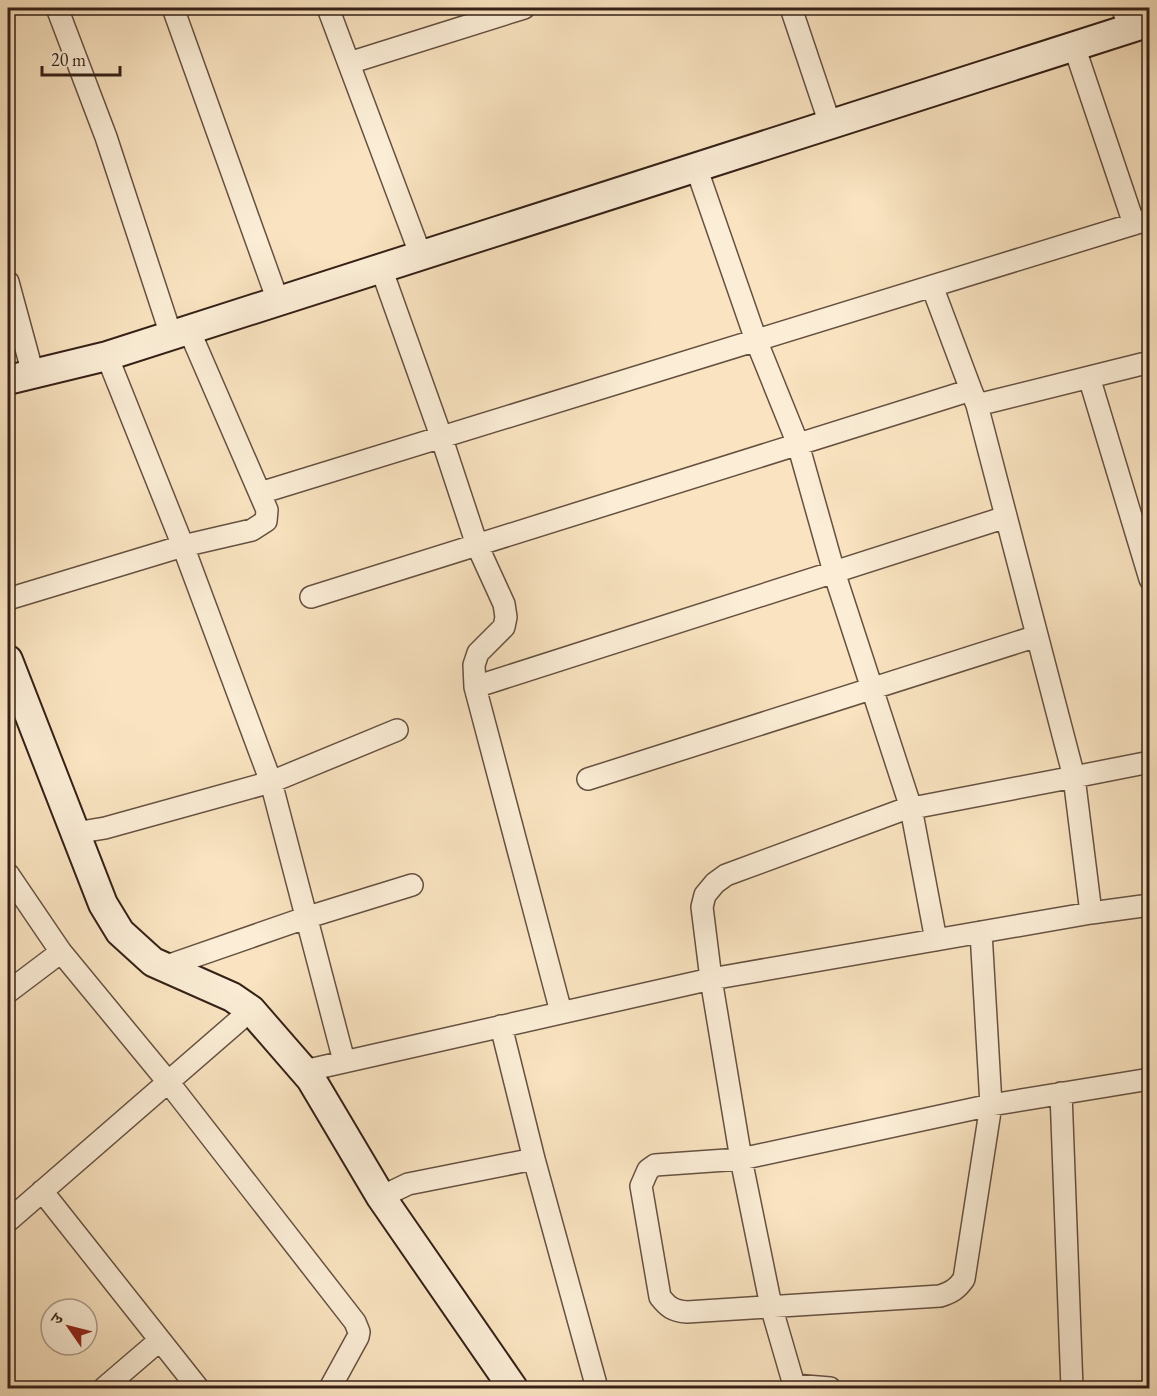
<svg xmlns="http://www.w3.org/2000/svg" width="1157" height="1396" font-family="'EB Garamond','Noto Serif Devanagari',serif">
  <rect width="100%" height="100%" fill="#f9e3c0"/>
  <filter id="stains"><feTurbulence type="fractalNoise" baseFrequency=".00333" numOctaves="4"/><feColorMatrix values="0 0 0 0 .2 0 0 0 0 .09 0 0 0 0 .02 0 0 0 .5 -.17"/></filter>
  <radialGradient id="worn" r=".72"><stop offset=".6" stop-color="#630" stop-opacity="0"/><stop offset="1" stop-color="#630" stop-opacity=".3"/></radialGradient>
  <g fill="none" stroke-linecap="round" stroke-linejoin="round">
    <defs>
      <path id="street" d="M 57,8 L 106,137 L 171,335
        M 173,8 L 278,301
        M 328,8 L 421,256
        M 791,8 L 830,124
        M 1122,8 L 1131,28
        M 1074,46 L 1134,224
        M 349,63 L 524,8
        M 696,167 L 756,340 L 798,444 L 834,572 L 911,808 L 936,940
        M 381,268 L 441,436 L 477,545 L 504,604 L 506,617 L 504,627 L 478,653 L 474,665 L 475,687 L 561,1012
        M 8,282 L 33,374
        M 932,286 L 971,390
        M 107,356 L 183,546 L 271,782 L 344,1061
        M 1089,377 L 1150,579
        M 260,493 L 1150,219
        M 311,597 L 971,390 L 977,405
        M 8,599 L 183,546 L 252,530 L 266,521 L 267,510 L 189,330
        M 475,687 L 1006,517
        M 588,779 L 1037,636
        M 75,833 L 105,828 L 271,782 L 397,730
        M 8,874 L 61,952 L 169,1083 L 355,1322 L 359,1332 L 358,1337 L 330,1388
        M 1091,913 L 1074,777 L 1150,762
        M 981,932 L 991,1105 L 964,1279 C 957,1289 952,1292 940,1296 L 687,1312 C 673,1311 668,1307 660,1297 L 641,1186 L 648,1170 L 655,1165 L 741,1159 L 991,1105 L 1150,1079
        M 164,967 L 305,918 L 412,885
        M 8,992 L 61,952
        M 304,1071 L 711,979 L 1091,913 L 1150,905
        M 1061,1093 L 1072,1388
        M 534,1159 L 597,1388
        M 42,1191 L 198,1388
        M 381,1197 L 408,1184 L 534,1159 L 501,1026
        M 8,1221 L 251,1010
        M 794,1385 L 830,1388
        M 104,1388 L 160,1340
        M 793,1388 L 794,1385 L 771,1306 L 741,1159 L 711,979 L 702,907 L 705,895 L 715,883 L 726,875 L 902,810 L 1074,777 L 977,405 L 1150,362"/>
      <path id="secondary" d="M 8,380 L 107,356 L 1150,22
        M 8,660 L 103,904 L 120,932 L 153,962 L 232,997 L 251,1010 L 311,1079 L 381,1197 L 513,1388"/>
    </defs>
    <!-- street casing -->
    <use href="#street" stroke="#665141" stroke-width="24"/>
    <!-- secondary casing -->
    <use href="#secondary" stroke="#352017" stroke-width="32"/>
    <!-- street -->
    <use href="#street" stroke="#fbedd6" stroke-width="21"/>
    <!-- secondary -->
    <use href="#secondary" stroke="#fbedd6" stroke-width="28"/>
  </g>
  <!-- margin -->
  <rect width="1157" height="1396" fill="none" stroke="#f9e3c0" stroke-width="30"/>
  <rect x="9" y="9" width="1139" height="1378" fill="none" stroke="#352017" stroke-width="3"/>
  <rect x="15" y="15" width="1127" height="1366" fill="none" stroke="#352017" stroke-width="1.5"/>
  <!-- north arrow -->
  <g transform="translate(69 1327) rotate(305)"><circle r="28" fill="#fbedd6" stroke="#ac9b8a" stroke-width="1.5"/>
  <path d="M0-4.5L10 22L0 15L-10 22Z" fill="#8f2418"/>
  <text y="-9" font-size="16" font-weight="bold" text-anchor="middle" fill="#352017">उ</text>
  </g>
  <!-- scale -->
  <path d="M42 66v9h78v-9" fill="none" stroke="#352017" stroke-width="3"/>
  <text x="51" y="66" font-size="18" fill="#352017" stroke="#fbedd6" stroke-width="4.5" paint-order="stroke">20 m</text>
  <rect width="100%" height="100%" filter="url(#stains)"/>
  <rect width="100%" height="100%" fill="url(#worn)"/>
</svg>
